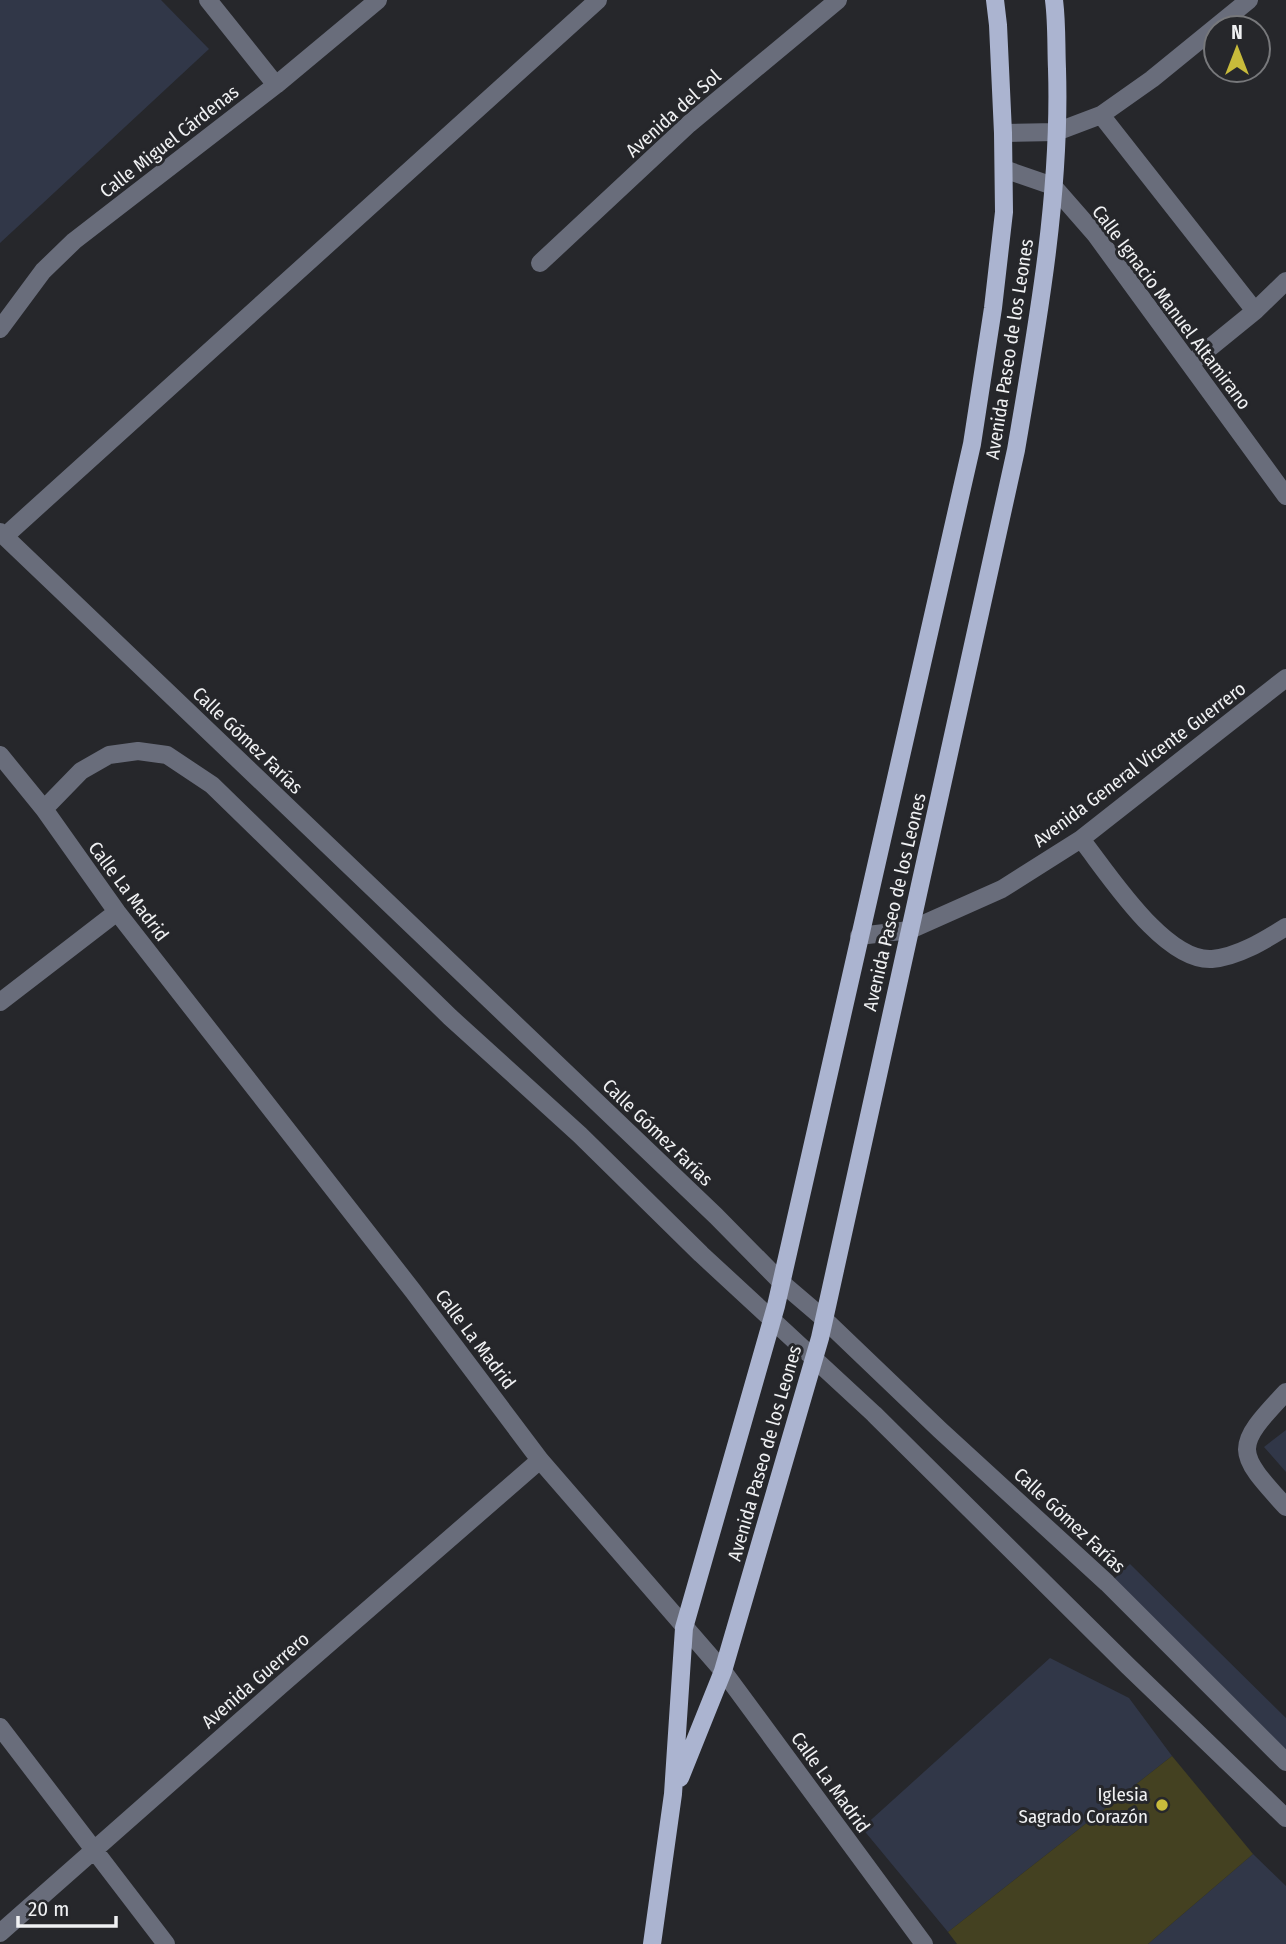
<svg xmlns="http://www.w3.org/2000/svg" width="1286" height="1944" font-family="'Fira Sans Condensed',sans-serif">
  <rect width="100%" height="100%" fill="#26272b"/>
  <!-- green -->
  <path fill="#313748" d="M 0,0 L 161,0 L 209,49 L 0,243 Z
    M 1286,1430 L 1286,1472 L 1264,1447 Z
    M 1130,1564 L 1286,1718 L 1286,1750 L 1114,1579 Z
    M 1050,1658 L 1129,1698 L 1172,1756 L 948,1932 L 862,1828 Z
    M 1253,1854 L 1286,1886 L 1286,1944 L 1148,1944 Z"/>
  <!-- building -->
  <path fill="#444121" d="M 1172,1756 L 1253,1854 L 1148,1944 L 957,1944 L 948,1932 Z"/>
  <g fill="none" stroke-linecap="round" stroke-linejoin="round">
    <!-- minor -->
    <path stroke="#696d7b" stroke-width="18" d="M 208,0 L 276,85
      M 1101,115 L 1255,311
      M 1003,133 L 1056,132 L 1101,115 L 1152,79 L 1249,0
      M 1004,169 L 1053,186 L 1095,234 L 1286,496
      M 540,263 L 689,124 L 838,0
      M 0,329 L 43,271 L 74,241 L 276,85 L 378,0
      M 1191,363 L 1255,311 L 1286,281
      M 0,532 L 716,1216 L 782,1283 L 823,1318 L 940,1430 L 1107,1583 L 1286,1762
      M 5,536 L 598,0
      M 0,755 L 44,809 L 117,912 L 413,1291 L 540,1460 L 723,1671 L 924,1944
      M 44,809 L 81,771 L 109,755 L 138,751 L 167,755 L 212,785 L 450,1017 L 580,1135 L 701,1254 L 874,1414 L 1128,1666 L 1286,1818
      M 1081,839 C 1108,873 1164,962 1212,959 C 1238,957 1265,940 1286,927
      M 859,936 L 910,930 L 1002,889 L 1081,839 L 1286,678
      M 0,1002 L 117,912
      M 1286,1392 C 1233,1448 1235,1451 1286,1507
      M 0,1727 L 166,1944
      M 0,1933 L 280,1686 L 540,1460"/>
    <!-- major -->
    <path stroke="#abb4d0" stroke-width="18" d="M 680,1778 L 723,1671 L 820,1338 L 1016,450 C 1037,327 1061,195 1057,69 C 1056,46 1057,23 1054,0
      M 652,1944 L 673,1794 L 684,1628 L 776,1306 L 972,444 L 993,308 L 1004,212 L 1003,133 L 998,25 L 995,0"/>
  </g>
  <!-- markers -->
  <circle fill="#c8bb3b" stroke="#26272b" stroke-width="2.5" cx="1162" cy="1805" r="7"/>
  <g text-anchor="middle" stroke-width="6" stroke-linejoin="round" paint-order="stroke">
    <!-- street labels -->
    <g font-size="19" fill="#f0f1f3" stroke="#26272b">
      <text transform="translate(673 113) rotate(-42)" y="7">Avenida del Sol</text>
      <text transform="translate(169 141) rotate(-38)" y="7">Calle Miguel Cárdenas</text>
      <text transform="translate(1172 307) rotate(53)" y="7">Calle Ignacio Manuel Altamirano</text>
      <text transform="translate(1009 349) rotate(-81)" y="7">Avenida Paseo de los Leones</text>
      <text transform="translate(248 740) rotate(44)" y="7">Calle Gómez Farías</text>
      <text transform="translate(1139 764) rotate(-37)" y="7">Avenida General Vicente Guerrero</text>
      <text transform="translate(129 891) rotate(53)" y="7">Calle La Madrid</text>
      <text transform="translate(894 902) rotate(-77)" y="7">Avenida Paseo de los Leones</text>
      <text transform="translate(658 1132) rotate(44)" y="7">Calle Gómez Farías</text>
      <text transform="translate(476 1339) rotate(53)" y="7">Calle La Madrid</text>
      <text transform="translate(764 1453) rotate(-74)" y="7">Avenida Paseo de los Leones</text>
      <text transform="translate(1070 1520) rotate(43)" y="7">Calle Gómez Farías</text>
      <text transform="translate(255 1680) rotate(-41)" y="7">Avenida Guerrero</text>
      <text transform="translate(831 1782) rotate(54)" y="7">Calle La Madrid</text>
    </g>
    <!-- poi labels -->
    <g font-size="19" fill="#f0f1f3" stroke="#26272b" text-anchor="end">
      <text x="1148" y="1801">Iglesia<tspan x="1148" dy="22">Sagrado Corazón</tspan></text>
    </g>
  </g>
  <!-- north arrow -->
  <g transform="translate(1237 49)"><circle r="33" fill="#26272b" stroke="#77787b" stroke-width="2"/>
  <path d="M0-5L12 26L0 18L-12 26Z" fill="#c8bb3b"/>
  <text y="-10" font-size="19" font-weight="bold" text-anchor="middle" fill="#f0f1f3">N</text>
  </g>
  <!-- scale -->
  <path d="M18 1916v10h98v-10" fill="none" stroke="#f0f1f3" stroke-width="3.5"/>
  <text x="28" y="1916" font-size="21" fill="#f0f1f3" stroke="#26272b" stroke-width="5" paint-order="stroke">20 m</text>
</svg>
